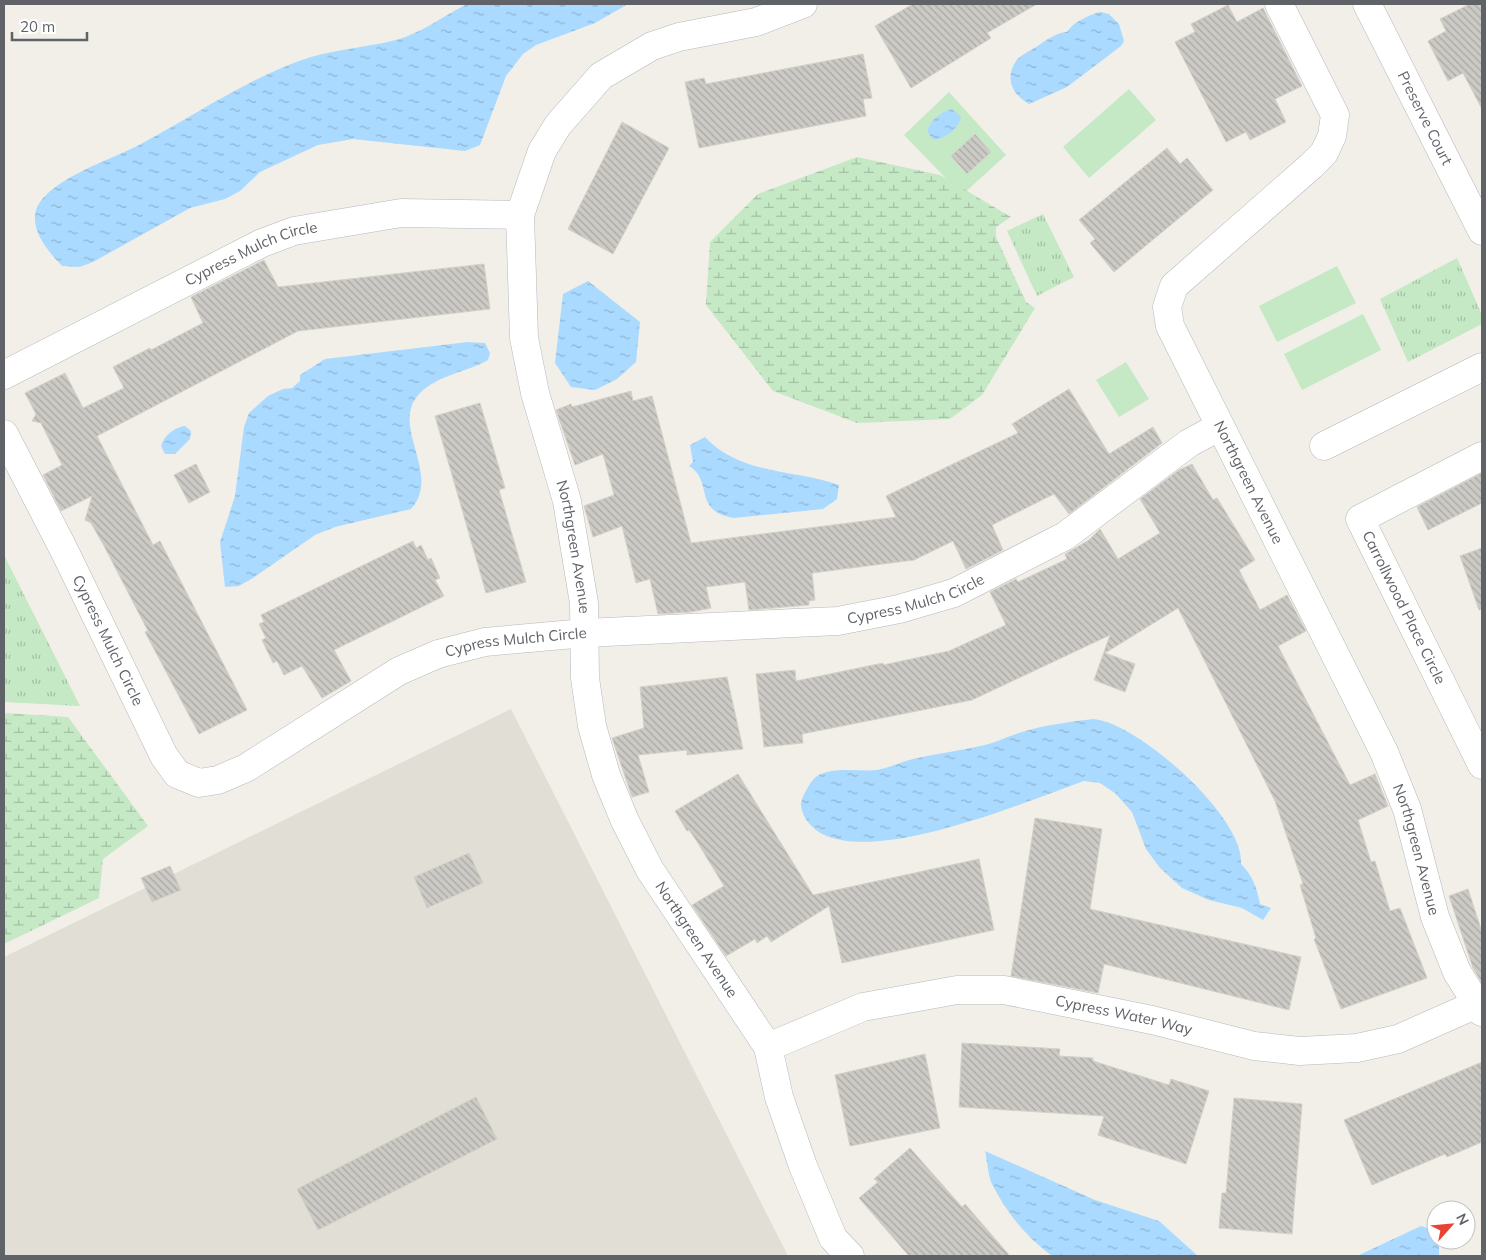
<svg xmlns="http://www.w3.org/2000/svg" width="1486" height="1260" font-family="Mulish,sans-serif">
  <defs>
    <pattern id="wetland-marsh" width="20" height="14" patternUnits="userSpaceOnUse" patternTransform="scale(1.25)"><rect width="20" height="14" fill="#c5e8c5"/><path d="M1 5h8M5 5V1M11 12h8M15 12V8" fill="none" stroke="#a3c0a4"/></pattern>
    <pattern id="park-tufts" width="24" height="20" patternUnits="userSpaceOnUse" patternTransform="scale(1.25)"><rect width="24" height="20" fill="#c5e8c5"/><path d="M3 7l-1-3M5 7V3M7 7l1-3M15 17l-1-3M17 17v-4M19 17l1-3" fill="none" stroke="#a3c0a4"/></pattern>
    <pattern id="water-ripples" width="26" height="14" patternUnits="userSpaceOnUse" patternTransform="scale(1.25)"><rect width="26" height="14" fill="#aadaff"/><path d="M2 4q2-2 4 0t4 0M15 11q2-2 4 0t4 0" fill="none" stroke="#8eb4d2"/></pattern>
    <pattern id="building-back-hatch" width="6" height="6" patternUnits="userSpaceOnUse" patternTransform="scale(1.25)"><rect width="6" height="6" fill="#cccac5"/><path d="M-1 5l2 2M0 0l6 6M5-1l2 2" fill="none" stroke="#a9a8a4"/></pattern>
  </defs>
  <rect width="100%" height="100%" fill="#f1efe8"/>
  <!-- education -->
  <path fill="#e1ded6" d="M 511,709 L 788,1256 L 4,1256 L 4,957 Z"/>
  <!-- grass -->
  <path fill="#c5e8c5" d="M 1129,89 L 1156,120 L 1089,178 L 1063,147 Z
    M 949,92 L 1006,155 L 962,195 L 904,135 Z
    M 1337,266 L 1356,303 L 1277,342 L 1259,306 Z
    M 1363,314 L 1381,350 L 1302,390 L 1284,354 Z
    M 1126,362 L 1149,399 L 1119,417 L 1096,380 Z"/>
  <!-- wetland -->
  <path fill="url(#wetland-marsh)" d="M 857,157 L 940,175 L 1011,217 L 996,227 L 996,237 L 1026,302 L 1035,308 L 982,395 L 950,419 L 857,423 L 773,391 L 706,305 L 710,242 L 758,194 Z
    M 4,713 L 68,717 L 148,826 L 103,859 L 99,898 L 4,944 Z"/>
  <!-- park -->
  <path fill="url(#park-tufts)" d="M 1043,214 L 1074,277 L 1037,296 L 1007,231 Z
    M 1457,258 L 1482,315 L 1482,324 L 1408,362 L 1380,299 Z
    M 4,555 L 80,706 L 4,702 Z"/>
  <!-- water -->
  <path fill="url(#water-ripples)" d="M 467,4 L 628,4 L 595,23 L 536,45 L 523,54 L 506,76 L 480,145 L 465,151 L 353,139 L 318,145 L 260,172 L 240,191 L 225,199 L 190,208 L 93,262 L 80,267 L 62,266 C 49,252 30,231 36,210 C 40,198 51,190 61,183 C 86,167 113,158 139,145 C 196,115 249,77 311,57 C 339,49 368,47 396,40 C 422,33 443,16 467,4 Z
    M 1100,12 L 1109,14 L 1119,24 L 1124,41 L 1121,46 L 1067,87 L 1029,104 C 1013,95 1004,79 1016,61 C 1020,55 1032,50 1039,45 C 1048,39 1056,33 1067,32 C 1073,22 1089,15 1100,12 Z
    M 952,109 L 961,117 C 960,126 944,142 933,139 L 928,133 C 927,122 942,111 952,109 Z
    M 588,281 L 640,322 L 636,362 L 617,379 L 595,390 L 571,387 L 555,363 L 563,294 Z
    M 468,342 L 485,343 L 490,353 L 488,360 C 467,372 438,375 420,393 C 388,426 443,473 411,509 L 335,527 L 315,535 L 253,578 L 239,586 L 225,587 L 220,542 L 235,496 L 244,427 L 249,413 L 268,396 L 283,389 L 292,388 L 300,381 L 300,375 L 325,359 Z
    M 185,426 L 191,431 L 190,439 L 175,454 L 165,454 L 161,446 C 164,436 174,427 185,426 Z
    M 705,437 C 740,475 794,469 839,485 L 837,499 L 823,509 L 734,518 C 692,511 714,481 689,466 L 693,462 L 690,445 Z
    M 1093,719 C 1137,722 1245,817 1241,864 C 1253,876 1257,888 1260,904 L 1271,908 L 1263,920 L 1242,908 L 1209,900 L 1182,888 L 1160,868 L 1146,849 L 1132,812 L 1115,793 L 1100,783 L 1084,781 C 1027,801 868,869 816,830 C 808,823 802,816 801,805 C 801,798 811,780 817,776 C 834,766 858,772 877,770 C 889,768 901,762 913,759 C 935,754 958,751 980,746 C 993,744 1006,737 1019,733 C 1044,725 1068,722 1093,719 Z
    M 985,1151 L 1095,1200 L 1159,1221 L 1198,1256 L 1052,1256 C 1026,1237 1005,1211 991,1182 C 988,1173 987,1161 985,1151 Z
    M 1421,1226 L 1436,1231 L 1436,1240 L 1439,1240 L 1439,1255 L 1437,1256 L 1357,1256 Z"/>
  <!-- building -->
  <path fill="url(#building-back-hatch)" stroke="#d6d1c6" d="M 913,4 L 1037,4 L 987,33 L 991,38 L 911,88 L 875,26 Z
    M 1470,4 L 1482,4 L 1482,109 L 1463,73 L 1448,81 L 1428,41 L 1446,31 L 1440,19 Z
    M 1228,5 L 1237,22 L 1263,8 L 1302,86 L 1275,99 L 1286,122 L 1250,140 L 1246,132 L 1226,142 L 1175,42 L 1195,32 L 1191,24 Z
    M 863,54 L 872,98 L 863,99 L 866,116 L 699,148 L 685,82 L 704,78 L 706,84 Z
    M 622,122 L 669,148 L 613,254 L 568,229 Z
    M 975,134 L 991,152 L 967,174 L 951,156 Z
    M 1167,148 L 1180,164 L 1187,158 L 1213,190 L 1114,272 L 1090,243 L 1095,239 L 1079,220 Z
    M 264,260 L 278,287 L 484,264 L 490,309 L 298,331 L 97,436 L 153,545 L 160,541 L 247,710 L 199,734 L 145,632 L 148,631 L 103,544 L 91,523 L 85,520 L 92,496 L 61,511 L 43,475 L 62,465 L 41,423 L 32,421 L 36,414 L 25,393 L 65,373 L 83,408 L 124,388 L 113,367 L 150,348 L 151,350 L 203,323 L 191,297 Z
    M 1069,389 L 1109,454 L 1153,427 L 1162,443 L 1069,514 L 1054,494 L 992,525 L 1003,550 L 966,569 L 953,541 L 914,560 L 812,573 L 815,600 L 809,601 L 809,605 L 749,610 L 745,582 L 706,587 L 711,608 L 691,612 L 658,614 L 650,579 L 636,583 L 622,526 L 593,537 L 584,506 L 614,495 L 603,454 L 575,465 L 556,410 L 571,404 L 572,407 L 631,391 L 633,401 L 652,396 L 691,543 L 896,517 L 886,496 L 1018,433 L 1012,424 Z
    M 480,403 L 505,488 L 499,490 L 526,582 L 486,593 L 435,416 Z
    M 196,464 L 210,492 L 189,503 L 174,475 Z
    M 1192,464 L 1213,500 L 1217,498 L 1255,560 L 1239,570 L 1260,610 L 1287,595 L 1306,631 L 1278,646 L 1350,785 L 1375,774 L 1388,806 L 1358,820 L 1371,862 L 1375,861 L 1390,911 L 1400,908 L 1427,978 L 1341,1009 L 1314,939 L 1316,938 L 1300,885 L 1303,884 L 1275,801 L 1178,608 L 1105,653 L 1135,664 L 1125,692 L 1094,680 L 1110,635 L 972,700 L 802,734 L 803,743 L 764,747 L 756,674 L 795,670 L 796,681 L 883,663 L 883,665 L 949,651 L 1006,625 L 990,592 L 1016,579 L 1018,582 L 1067,559 L 1065,554 L 1089,540 L 1100,529 L 1118,559 L 1160,533 L 1140,499 L 1179,470 Z
    M 1482,473 L 1482,503 L 1428,530 L 1417,507 Z
    M 413,541 L 416,548 L 421,545 L 428,560 L 431,558 L 440,578 L 435,580 L 444,596 L 334,650 L 351,681 L 322,698 L 302,666 L 284,675 L 277,661 L 273,663 L 262,640 L 266,638 L 259,624 L 264,622 L 261,615 Z
    M 1482,548 L 1482,609 L 1479,610 L 1460,556 Z
    M 727,677 L 743,749 L 687,755 L 687,750 L 638,755 L 649,792 L 632,797 L 612,738 L 644,728 L 640,687 Z
    M 738,774 L 813,895 L 979,859 L 994,930 L 842,963 L 829,906 L 771,942 L 767,936 L 757,943 L 755,939 L 726,956 L 692,905 L 724,886 L 696,840 L 689,830 L 687,831 L 675,811 Z
    M 1035,818 L 1102,829 L 1090,909 L 1301,957 L 1289,1010 L 1104,964 L 1098,993 L 1011,976 Z
    M 469,853 L 483,883 L 427,908 L 414,877 Z
    M 170,866 L 181,890 L 152,902 L 141,878 Z
    M 1468,889 L 1482,932 L 1482,983 L 1473,968 L 1449,896 Z
    M 962,1043 L 1060,1049 L 1059,1056 L 1093,1058 L 1093,1061 L 1169,1085 L 1171,1079 L 1209,1091 L 1186,1164 L 1098,1135 L 1104,1116 L 959,1107 Z
    M 925,1054 L 940,1128 L 850,1146 L 835,1075 Z
    M 1482,1062 L 1482,1142 L 1447,1157 L 1445,1154 L 1372,1185 L 1344,1120 Z
    M 476,1097 L 497,1139 L 318,1230 L 297,1189 Z
    M 1234,1098 L 1302,1104 L 1292,1234 L 1219,1228 L 1222,1193 L 1226,1193 Z
    M 910,1148 L 962,1207 L 965,1204 L 1010,1256 L 909,1256 L 859,1198 L 878,1182 L 874,1179 Z"/>
  <g fill="none" stroke-linecap="round" stroke-linejoin="round">
    <defs>
      <g id="street">
        <path id="s1" d="M 803,4 L 756,22 L 679,37 L 652,46 L 601,76 L 558,125 L 542,151 L 520,215 L 524,338 L 535,393 L 567,501 L 584,603 L 585,678 L 592,726 L 606,775 L 625,821 L 650,870 L 768,1047 L 779,1097 L 803,1166 L 833,1238 L 850,1256"/>
        <path id="s2" d="M 1279,4 L 1335,115 L 1332,136 L 1324,153 L 1311,166 L 1174,286 L 1167,307 L 1170,326 L 1384,752 L 1407,809 L 1435,917 L 1457,972 L 1482,1012"/>
        <path id="s3" d="M 1367,4 L 1482,231"/>
        <path id="s4" d="M 4,375 L 262,243 L 294,231 L 401,213 L 520,215"/>
        <path id="s5" d="M 4,434 L 64,550 L 164,756 L 177,774 L 199,783 L 218,780 L 246,768 L 399,671 L 438,654 L 485,642 L 585,633 L 838,621 L 899,609 L 954,593 L 1065,536 L 1189,443 L 1219,427"/>
        <path d="M 1324,446 L 1482,367"/>
        <path id="s6" d="M 1482,456 L 1360,519 L 1482,765"/>
        <path id="s7" d="M 768,1047 L 863,1007 L 957,990 L 1004,990 L 1152,1020 L 1254,1046 L 1300,1051 L 1357,1048 L 1398,1039 L 1477,1004"/>
      </g>
    </defs>
    <!-- street casing -->
    <use href="#street" stroke="#b5b8bc" stroke-width="29"/>
    <!-- street -->
    <use href="#street" stroke="#fff" stroke-width="28"/>
  </g>
  <g text-anchor="middle" stroke-width="4" stroke-linejoin="round" paint-order="stroke">
    <!-- street labels -->
    <g font-size="15" fill="#5f6368" stroke="#fff">
      <text dy="5" stroke="none"><textPath href="#s3" startOffset="128">Preserve Court</textPath></text>
      <text dy="5" stroke="none"><textPath href="#s4" startOffset="276">Cypress Mulch Circle</textPath></text>
      <text dy="5" stroke="none"><textPath href="#s2" startOffset="581">Northgreen Avenue</textPath></text>
      <text dy="5" stroke="none"><textPath href="#s1" startOffset="718">Northgreen Avenue</textPath></text>
      <text dy="5" stroke="none"><textPath href="#s5" startOffset="1162">Cypress Mulch Circle</textPath></text>
      <text dy="5" stroke="none"><textPath href="#s6" startOffset="236">Carrollwood Place Circle</textPath></text>
      <text dy="5" stroke="none"><textPath href="#s5" startOffset="231">Cypress Mulch Circle</textPath></text>
      <text dy="5" stroke="none"><textPath href="#s5" startOffset="758">Cypress Mulch Circle</textPath></text>
      <text dy="5" stroke="none"><textPath href="#s2" startOffset="986">Northgreen Avenue</textPath></text>
      <text dy="5" stroke="none"><textPath href="#s1" startOffset="1138">Northgreen Avenue</textPath></text>
      <text dy="5" stroke="none"><textPath href="#s7" startOffset="368">Cypress Water Way</textPath></text>
    </g>
  </g>
  <!-- border -->
  <rect width="1486" height="1260" fill="none" stroke="#5f6368" stroke-width="10"/>
  <!-- north arrow -->
  <g transform="translate(1451 1225) rotate(63)"><circle r="24" fill="#ffffff" stroke="#bfc1c3"/>
  <path d="M0-4L9 19L0 12L-9 19Z" fill="#ea4335"/>
  <text y="-8" font-size="14" font-weight="bold" text-anchor="middle" fill="#5f6368">N</text>
  </g>
  <!-- scale -->
  <path d="M12 32v8h75v-8" fill="none" stroke="#5f6368" stroke-width="2.5"/>
  <text x="20" y="32" font-size="15" fill="#5f6368" stroke="#ffffff" stroke-width="4" paint-order="stroke">20 m</text>
</svg>
